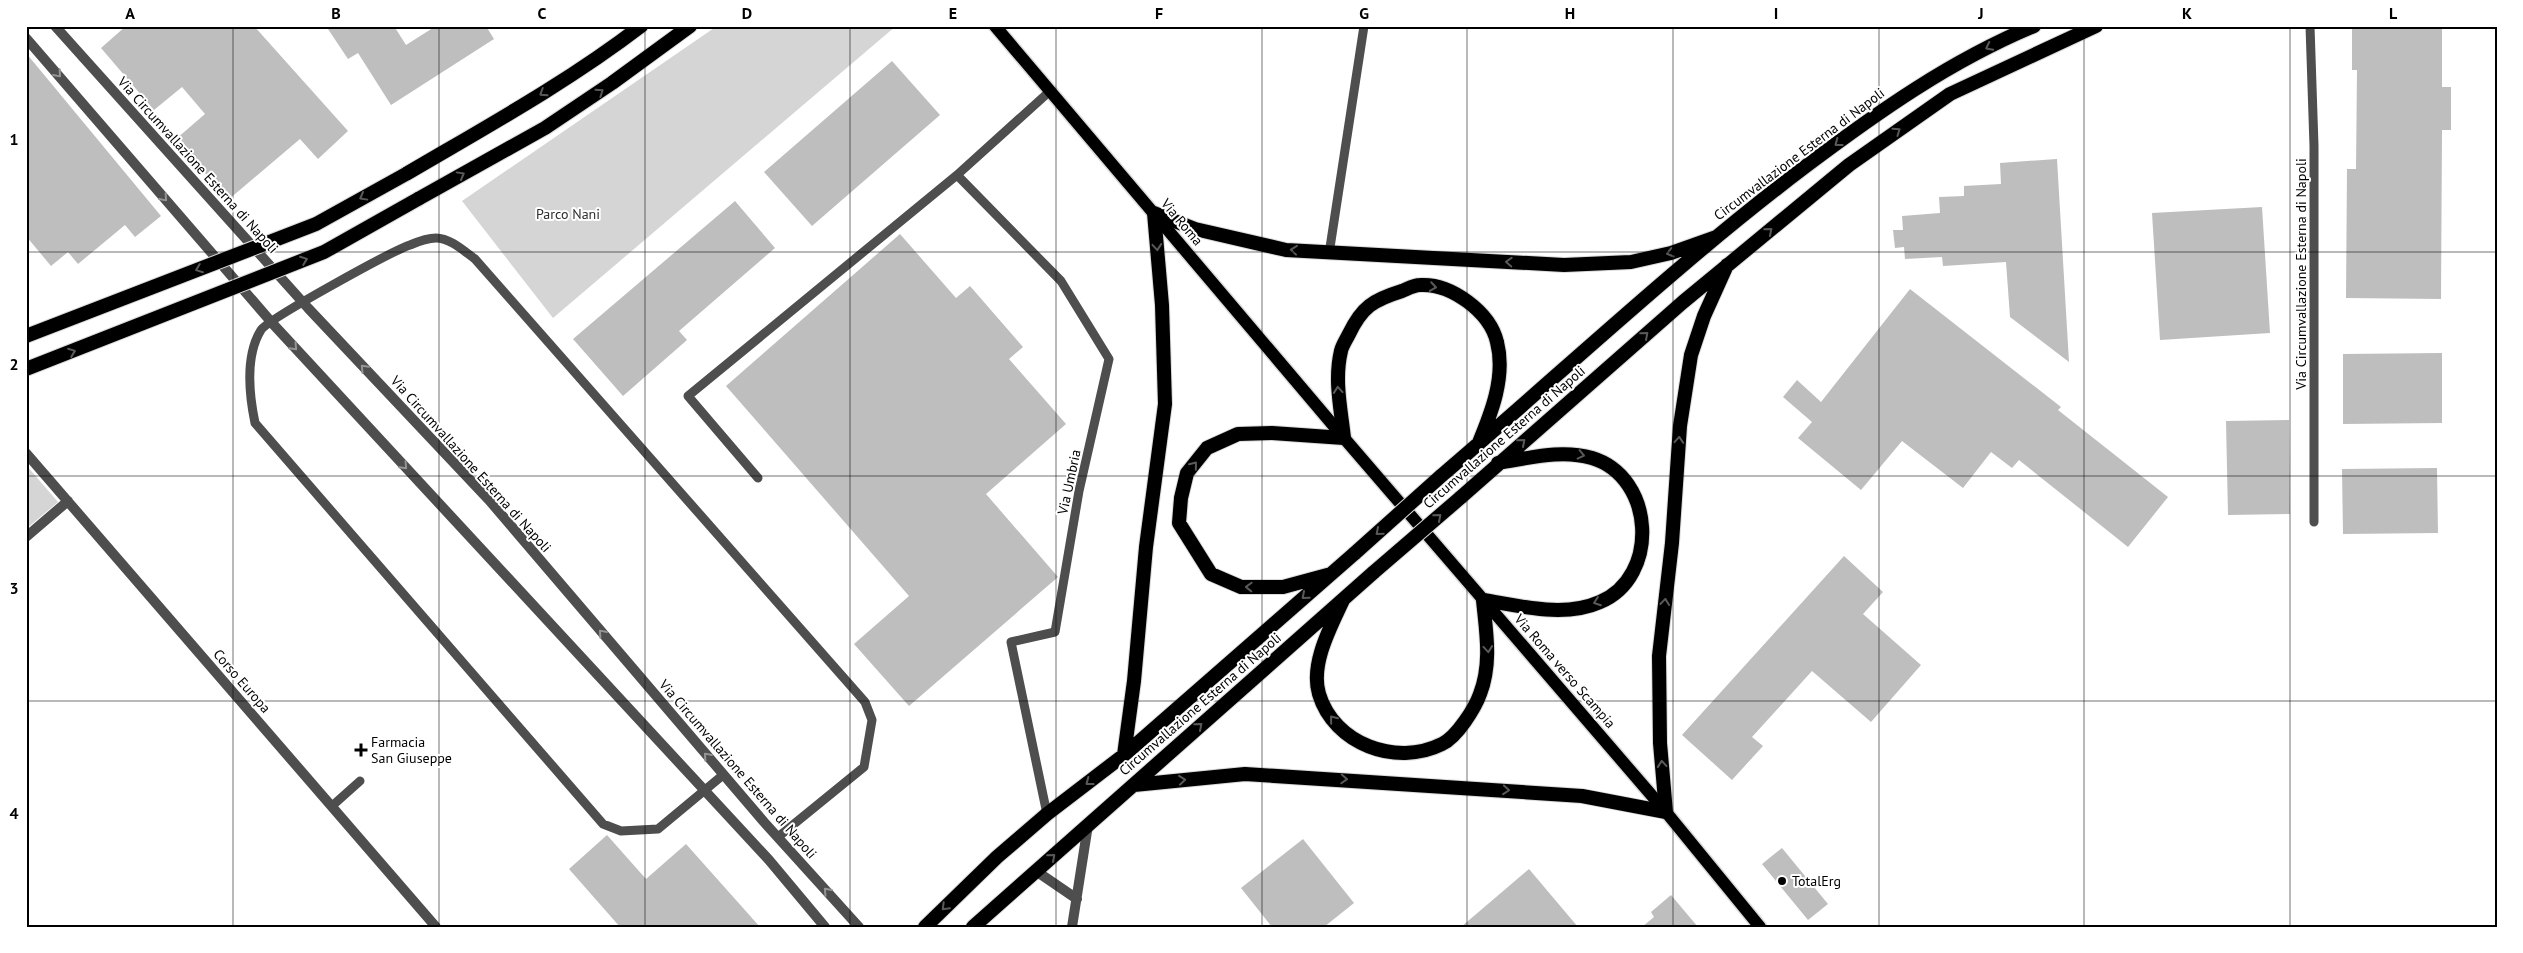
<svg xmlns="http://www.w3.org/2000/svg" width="2523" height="953" font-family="'PT Sans',sans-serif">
  <rect width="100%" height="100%" fill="#fff"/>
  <!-- green -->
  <path fill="#d5d5d5" d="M 717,26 L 896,26 L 553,318 L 462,201 Z
    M 26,465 L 58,502 L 26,529 Z"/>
  <!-- building -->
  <path fill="#bebebe" d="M 126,26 L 254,26 L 348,131 L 318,159 L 300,139 L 228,200 L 176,139 L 205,114 L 182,87 L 154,110 L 101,48 Z
    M 326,26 L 394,26 L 406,45 L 436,26 L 486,26 L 494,39 L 391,105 L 358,53 L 348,59 Z
    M 2352,27 L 2442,27 L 2442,87 L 2451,87 L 2451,130 L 2442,130 L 2441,299 L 2346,298 L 2347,169 L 2356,169 L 2357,70 L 2352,70 Z
    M 26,53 L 161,216 L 135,237 L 125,225 L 78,264 L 68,252 L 51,266 L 26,236 Z
    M 892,61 L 940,115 L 812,226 L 764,172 Z
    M 2057,159 L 2069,362 L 2010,317 L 2006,262 L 1943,266 L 1942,257 L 1905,259 L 1904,247 L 1895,248 L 1893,230 L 1903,230 L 1902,216 L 1940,213 L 1939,197 L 1964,196 L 1964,186 L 2001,184 L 2000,163 Z
    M 735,201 L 775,248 L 679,331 L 687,340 L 623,396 L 573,339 Z
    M 2262,207 L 2270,333 L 2160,340 L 2152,213 Z
    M 900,234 L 956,298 L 970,286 L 1023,347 L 1009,359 L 1066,424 L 986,494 L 1058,577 L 909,706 L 854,644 L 909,596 L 726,386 Z
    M 1910,289 L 2061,407 L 2058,410 L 2168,497 L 2128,547 L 2019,460 L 2012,468 L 1991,452 L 1963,488 L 1902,441 L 1861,490 L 1798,438 L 1812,422 L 1783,397 L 1797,380 L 1821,402 Z
    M 2442,353 L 2442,423 L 2343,424 L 2343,354 Z
    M 2289,420 L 2290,514 L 2228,515 L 2226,421 Z
    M 2437,468 L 2438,533 L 2343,534 L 2342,469 Z
    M 1844,556 L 1883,592 L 1863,614 L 1921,665 L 1871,722 L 1812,671 L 1752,737 L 1763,746 L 1732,780 L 1682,735 Z
    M 607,835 L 646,879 L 686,844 L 760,927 L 620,927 L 569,869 Z
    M 1303,839 L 1354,903 L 1324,927 L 1272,927 L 1241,888 Z
    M 1782,848 L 1828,904 L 1808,920 L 1762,864 Z
    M 1529,869 L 1578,927 L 1461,927 Z
    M 1671,895 L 1698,927 L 1642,927 L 1654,917 L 1651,912 Z"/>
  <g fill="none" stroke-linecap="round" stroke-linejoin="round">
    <defs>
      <path id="primary" d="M 995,26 L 1344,438 L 1666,812 L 1760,927"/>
      <path id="trunk" d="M 406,174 C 486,127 568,82 641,26
        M 418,199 L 545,128 L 612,83 L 690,26
        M 1441,476 C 1563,372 1679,262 1806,166 C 1878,112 1950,61 2034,26
        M 1460,498 L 1683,302 L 1849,165 L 1950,94 L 2096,26
        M 1331,574 L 1283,587 L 1241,587 L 1211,574 L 1179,523 L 1181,498 L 1187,473 L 1207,448 L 1238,434 L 1272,433 L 1344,438 C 1341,410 1334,380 1341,351 C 1342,346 1346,340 1349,334 C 1362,307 1373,300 1402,291 C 1407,289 1414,285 1420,285 C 1451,283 1490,312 1497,342 C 1506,377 1491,414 1478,445
        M 1343,600 C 1331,626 1310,664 1319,694 C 1334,744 1396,767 1442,744 C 1457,737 1475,708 1480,694 C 1492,663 1486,631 1483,600 C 1521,606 1564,618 1600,602 C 1660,577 1655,477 1592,458 C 1561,449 1530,458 1498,463
        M 1124,755 L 1134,681 L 1146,547 L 1165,404 L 1162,305 L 1154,213 L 1195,229 L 1286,250 L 1564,265 L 1631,262 L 1671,253 L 1716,237
        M 1134,785 L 1245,774 L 1582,796 L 1666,812 L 1660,743 L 1659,656 L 1672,543 L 1680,426 L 1691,355 L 1704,316 L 1727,265
        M 925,927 L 997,857 L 1047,814 L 1124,755 L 1355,553
        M 973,927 L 1374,572"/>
    </defs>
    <!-- primary casing -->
    <use href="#primary" stroke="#dbdbdb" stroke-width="15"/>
    <!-- trunk casing -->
    <use href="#trunk" stroke="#dbdbdb" stroke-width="16"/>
    <!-- service -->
    <path stroke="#4e4e4e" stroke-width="9" d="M 2310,26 L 2314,146 L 2314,522
      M 957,175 L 1061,281 L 1109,359 L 1079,491 L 1055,632 L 1011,642 L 1047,814
      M 1329,254 L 1364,26
      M 758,478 L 688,396 L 957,175 L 1050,91
      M 723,775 L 658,829 L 621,831 L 603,824 L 255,423 C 249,394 245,356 261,330 C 268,319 392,251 410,245 C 417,242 428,238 436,238 C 450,238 464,251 475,259 L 865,702 L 872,720 L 864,767 L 778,837
      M 332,806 L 360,781"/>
    <!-- minor -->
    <path stroke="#4e4e4e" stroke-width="10" d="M 55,26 L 308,308 L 489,500 L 764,822 L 859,927
      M 26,38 L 273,324 L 769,860 L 825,927
      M 26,453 L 436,927
      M 26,537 L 68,501
      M 1036,871 L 1077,899
      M 1072,927 L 1088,825"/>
    <!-- primary -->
    <use href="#primary" stroke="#000" stroke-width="12"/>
    <!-- trunk -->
    <use href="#trunk" stroke="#000" stroke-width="14"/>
    <defs>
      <path id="trunk-bridge" d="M 26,336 L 316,224 L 406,174
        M 26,369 L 324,252 L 418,199
        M 1355,553 L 1441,476
        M 1374,572 L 1460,498"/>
    </defs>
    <!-- trunk-bridge casing -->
    <use href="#trunk-bridge" stroke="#dbdbdb" stroke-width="16" stroke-linecap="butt"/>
    <!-- trunk-bridge -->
    <use href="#trunk-bridge" stroke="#000" stroke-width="14"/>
  </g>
  <!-- one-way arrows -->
  <defs><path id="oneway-chevron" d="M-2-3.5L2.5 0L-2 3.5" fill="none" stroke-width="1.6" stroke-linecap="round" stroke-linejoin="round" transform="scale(1.25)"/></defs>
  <g stroke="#595959">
    <use href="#oneway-chevron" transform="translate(1989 47) rotate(153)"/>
    <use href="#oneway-chevron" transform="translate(600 92) rotate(-34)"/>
    <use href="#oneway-chevron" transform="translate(543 93) rotate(147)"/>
    <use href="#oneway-chevron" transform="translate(1897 131) rotate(-35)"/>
    <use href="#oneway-chevron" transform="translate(1838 143) rotate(143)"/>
    <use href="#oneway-chevron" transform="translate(461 175) rotate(-29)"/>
    <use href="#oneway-chevron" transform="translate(363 197) rotate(151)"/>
    <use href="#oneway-chevron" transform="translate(1769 231) rotate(-40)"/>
    <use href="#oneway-chevron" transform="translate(1157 247) rotate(85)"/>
    <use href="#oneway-chevron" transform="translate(1294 250) rotate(-174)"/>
    <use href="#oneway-chevron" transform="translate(1670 253) rotate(164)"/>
    <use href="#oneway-chevron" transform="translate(304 260) rotate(-21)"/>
    <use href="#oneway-chevron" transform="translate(1509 262) rotate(-177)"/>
    <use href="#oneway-chevron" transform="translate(199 269) rotate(159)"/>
    <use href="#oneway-chevron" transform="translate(1433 287) rotate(9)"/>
    <use href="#oneway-chevron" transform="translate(1645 335) rotate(-41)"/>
    <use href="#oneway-chevron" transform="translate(72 352) rotate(-21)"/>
    <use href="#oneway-chevron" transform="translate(1338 390) rotate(-95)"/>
    <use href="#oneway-chevron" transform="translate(1679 440) rotate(-86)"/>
    <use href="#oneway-chevron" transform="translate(1522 442) rotate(-41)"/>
    <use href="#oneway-chevron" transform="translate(1581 455) rotate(13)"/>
    <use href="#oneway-chevron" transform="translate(1194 465) rotate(-51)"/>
    <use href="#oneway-chevron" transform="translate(1438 517) rotate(-41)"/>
    <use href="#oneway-chevron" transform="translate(1379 532) rotate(139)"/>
    <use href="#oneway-chevron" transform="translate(1249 587) rotate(-178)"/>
    <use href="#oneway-chevron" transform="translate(1305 596) rotate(139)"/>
    <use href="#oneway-chevron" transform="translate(1597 602) rotate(160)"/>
    <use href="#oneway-chevron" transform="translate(1665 602) rotate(-84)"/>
    <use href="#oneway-chevron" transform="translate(1488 649) rotate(85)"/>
    <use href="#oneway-chevron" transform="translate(1333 719) rotate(-129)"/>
    <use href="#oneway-chevron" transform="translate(1199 726) rotate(-41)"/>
    <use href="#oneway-chevron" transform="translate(1662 764) rotate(-95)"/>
    <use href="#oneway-chevron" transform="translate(1344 779) rotate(3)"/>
    <use href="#oneway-chevron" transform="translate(1182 780) rotate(-6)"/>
    <use href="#oneway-chevron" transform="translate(1089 782) rotate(143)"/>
    <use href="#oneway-chevron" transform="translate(1506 790) rotate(5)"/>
    <use href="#oneway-chevron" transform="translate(1052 857) rotate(-41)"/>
    <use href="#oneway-chevron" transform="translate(945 907) rotate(135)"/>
  </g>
  <g stroke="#959595">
    <use href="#oneway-chevron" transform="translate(58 74) rotate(49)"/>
    <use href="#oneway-chevron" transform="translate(164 198) rotate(49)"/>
    <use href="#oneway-chevron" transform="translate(294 347) rotate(47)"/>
    <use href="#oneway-chevron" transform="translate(364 368) rotate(-133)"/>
    <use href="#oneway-chevron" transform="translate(404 466) rotate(47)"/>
    <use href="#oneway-chevron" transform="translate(602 633) rotate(-131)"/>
    <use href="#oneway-chevron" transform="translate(707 756) rotate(-131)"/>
    <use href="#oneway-chevron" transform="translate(827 891) rotate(-132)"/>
  </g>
  <!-- grid -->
  <path fill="none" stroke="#000" stroke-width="1" stroke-opacity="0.55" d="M 233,26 L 233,927M 439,26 L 439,927M 645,26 L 645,927M 850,26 L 850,927M 1056,26 L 1056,927M 1262,26 L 1262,927M 1467,26 L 1467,927M 1673,26 L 1673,927M 1879,26 L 1879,927M 2084,26 L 2084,927M 2290,26 L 2290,927M 26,252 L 2497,252M 26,476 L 2497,476M 26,701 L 2497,701"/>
  <!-- markers -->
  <g fill="#000" stroke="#fff" stroke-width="2">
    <path d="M358.5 742.5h5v5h5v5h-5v5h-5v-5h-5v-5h5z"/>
    <circle cx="1782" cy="881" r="5"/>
  </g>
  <g text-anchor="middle" stroke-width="4" stroke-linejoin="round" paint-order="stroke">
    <!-- street labels -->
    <g font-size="14" fill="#000" stroke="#fff">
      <text transform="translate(1799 154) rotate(-37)" y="5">Circumvallazione Esterna di Napoli</text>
      <text transform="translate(198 165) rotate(48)" y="5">Via Circumvallazione Esterna di Napoli</text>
      <text transform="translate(1182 222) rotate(50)" y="5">Via Roma</text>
      <text transform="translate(2301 274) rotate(-90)" y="5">Via Circumvallazione Esterna di Napoli</text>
      <text transform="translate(1504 437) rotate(-41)" y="5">Circumvallazione Esterna di Napoli</text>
      <text transform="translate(471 464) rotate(48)" y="5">Via Circumvallazione Esterna di Napoli</text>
      <text transform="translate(1069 482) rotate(-78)" y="5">Via Umbria</text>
      <text transform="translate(1565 671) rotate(49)" y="5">Via Roma verso Scampia</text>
      <text transform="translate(242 681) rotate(49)" y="5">Corso Europa</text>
      <text transform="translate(1200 704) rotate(-41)" y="5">Circumvallazione Esterna di Napoli</text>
      <text transform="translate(738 769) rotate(49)" y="5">Via Circumvallazione Esterna di Napoli</text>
    </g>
    <!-- park labels -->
    <g font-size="14" fill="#2c2c2c" stroke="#fff">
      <text x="568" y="219">Parco Nani</text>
    </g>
    <!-- poi labels -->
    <g font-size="14" fill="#000" stroke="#fff" text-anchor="start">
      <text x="371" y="747">Farmacia<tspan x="371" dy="16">San Giuseppe</tspan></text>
      <text x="1792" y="886">TotalErg</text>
    </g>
  </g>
  <!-- border -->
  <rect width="2523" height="953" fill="none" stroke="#ffffff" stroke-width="55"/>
  <rect x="28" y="28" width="2468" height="898" fill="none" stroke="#000" stroke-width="2"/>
  <g font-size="16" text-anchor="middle" font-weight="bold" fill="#000">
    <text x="130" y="19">A</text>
    <text x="336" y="19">B</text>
    <text x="542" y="19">C</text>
    <text x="747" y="19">D</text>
    <text x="953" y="19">E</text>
    <text x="1159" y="19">F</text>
    <text x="1364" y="19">G</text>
    <text x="1570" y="19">H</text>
    <text x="1776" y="19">I</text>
    <text x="1981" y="19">J</text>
    <text x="2187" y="19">K</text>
    <text x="2393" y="19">L</text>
    <text x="14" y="145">1</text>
    <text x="14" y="370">2</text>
    <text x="14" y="594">3</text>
    <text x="14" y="819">4</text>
  </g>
</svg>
